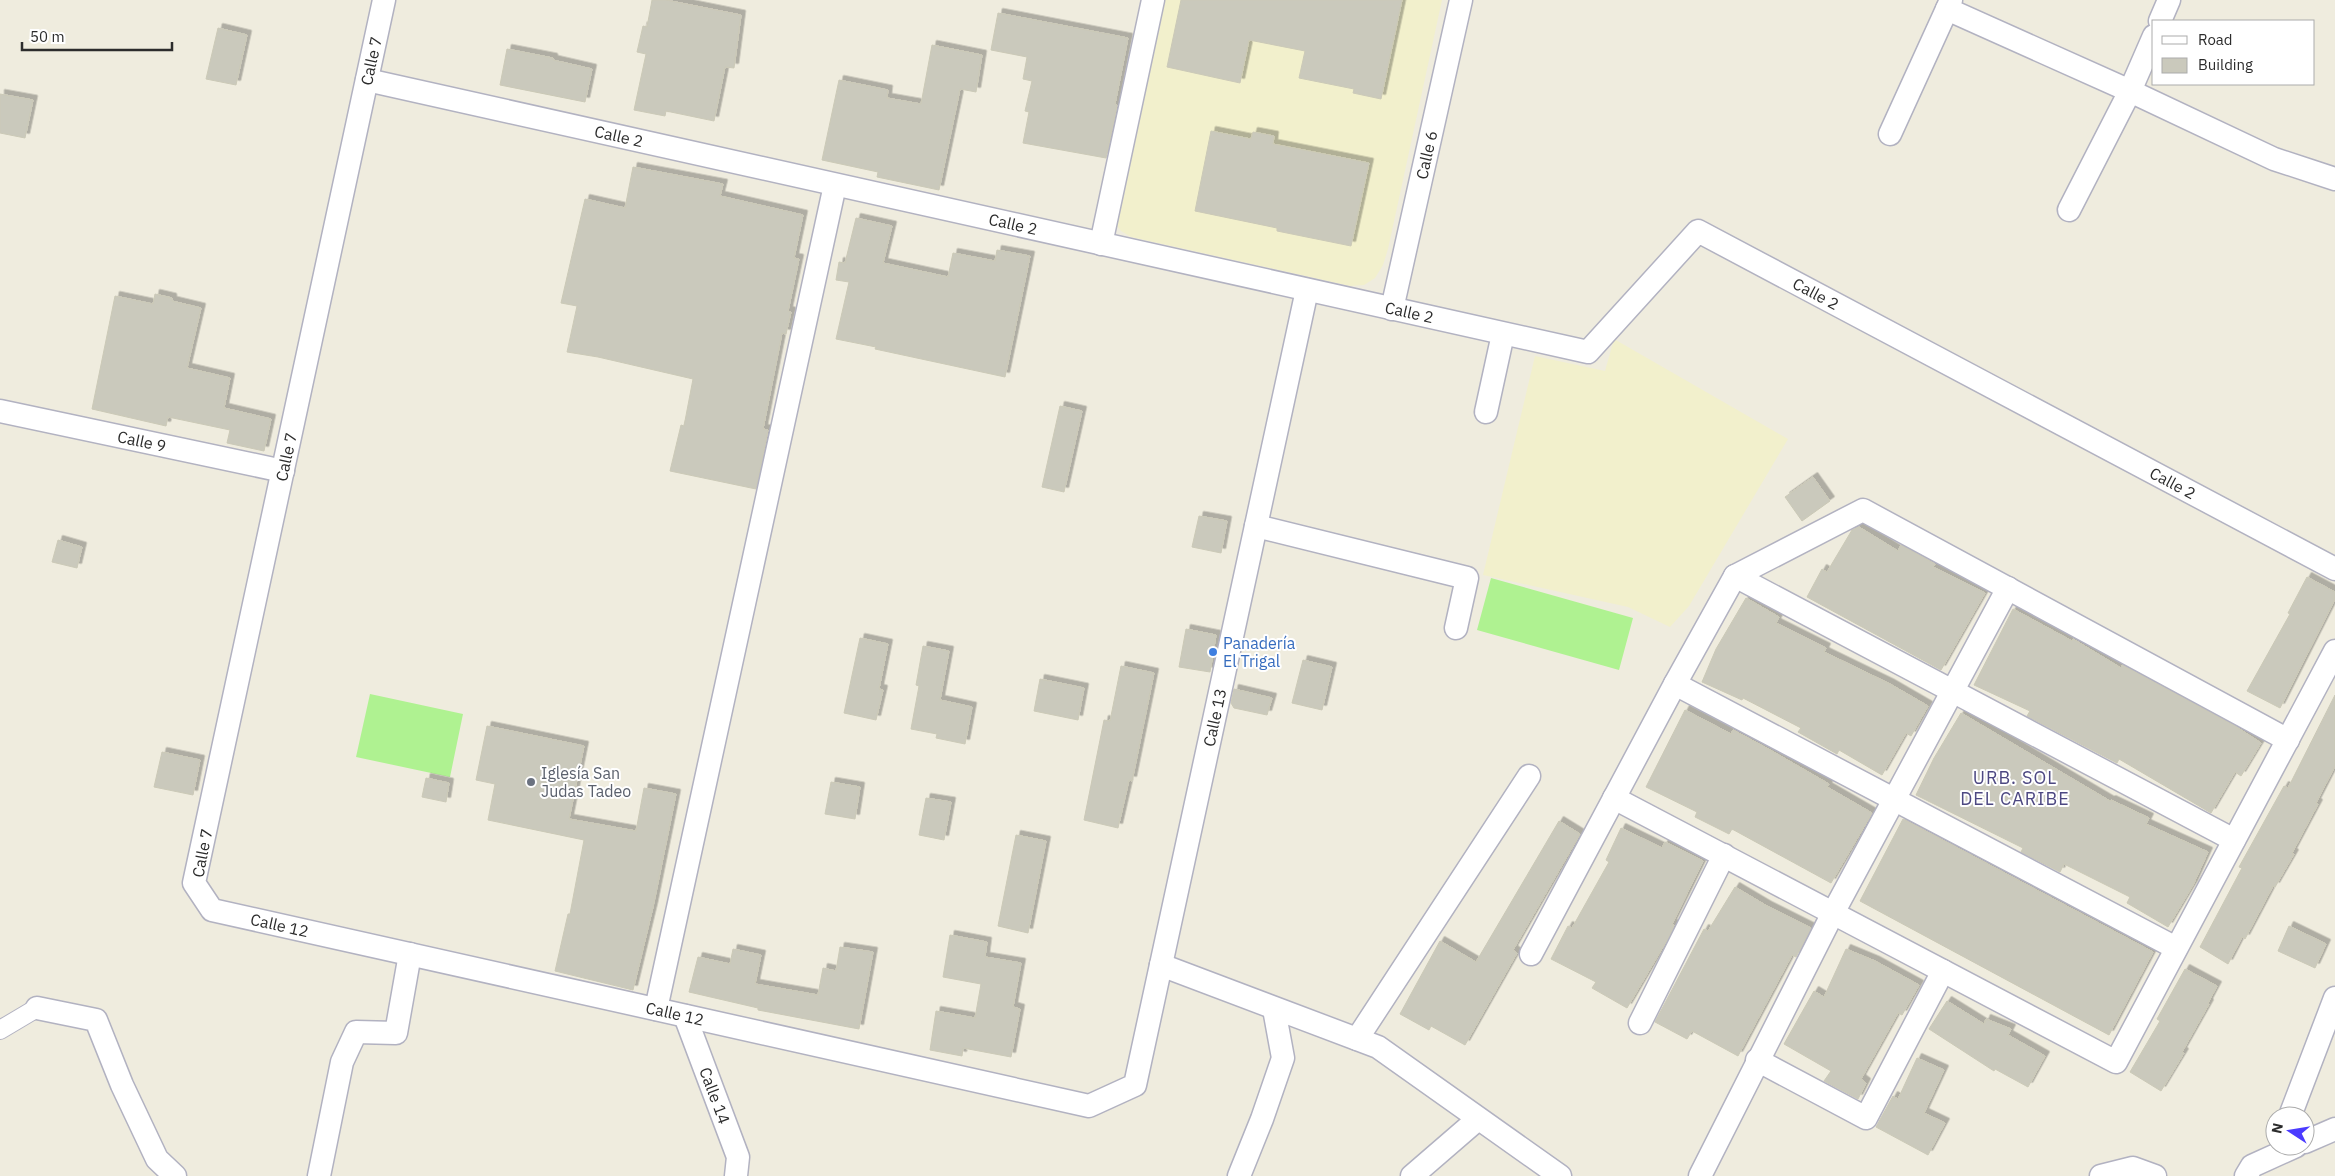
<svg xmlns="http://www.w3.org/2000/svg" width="2335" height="1176" font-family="'IBM Plex Sans',sans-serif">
  <defs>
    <filter id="shadow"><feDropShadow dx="4.5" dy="-4.5" stdDeviation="0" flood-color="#0004"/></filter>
  </defs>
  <rect width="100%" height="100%" fill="#efecde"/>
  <!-- education -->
  <path fill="#f2f0cc" d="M 1162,0 L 1442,0 L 1388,249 L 1383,265 L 1375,278 L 1364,285 L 1350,286 L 1131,237 L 1121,231 L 1115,223 Z
    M 1614,339 L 1788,439 L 1689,606 L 1670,627 L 1628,607 L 1483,575 L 1535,356 L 1605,371 Z"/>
  <!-- pitch -->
  <path fill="#aff291" d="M 1491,578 L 1633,618 L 1619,670 L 1477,630 Z
    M 370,694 L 463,714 L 450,777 L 356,757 Z"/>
  <!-- building -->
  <path fill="#cac9bc" stroke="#cbc9b7" filter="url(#shadow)" d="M 652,0 L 666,0 L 741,15 L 734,68 L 725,67 L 714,121 L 666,111 L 665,116 L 634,110 L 646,54 L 637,52 L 643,26 L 647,27 Z
    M 1181,0 L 1402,0 L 1381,99 L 1353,93 L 1354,89 L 1299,78 L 1305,51 L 1249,40 L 1240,83 L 1167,67 Z
    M 998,13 L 1128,38 L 1115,104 L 1117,105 L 1106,158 L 1023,143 L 1029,112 L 1025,111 L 1032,81 L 1023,79 L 1027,57 L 991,50 Z
    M 218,28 L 247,35 L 236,85 L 206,79 Z
    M 932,45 L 982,55 L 976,92 L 960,89 L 939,190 L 877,177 L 878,172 L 822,160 L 839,80 L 888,90 L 887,98 L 921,104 Z
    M 507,49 L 553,58 L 553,60 L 592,69 L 585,102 L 500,85 Z
    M 0,94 L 33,100 L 25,138 L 0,133 Z
    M 1211,131 L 1251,139 L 1253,132 L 1274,136 L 1273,144 L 1369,163 L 1351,246 L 1277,231 L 1277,228 L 1195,211 Z
    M 633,167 L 723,184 L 720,196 L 803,215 L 794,258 L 799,259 L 788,311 L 791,312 L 786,334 L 782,333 L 763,429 L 768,430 L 756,489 L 670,471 L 681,425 L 684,426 L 693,379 L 598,357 L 567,352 L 577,306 L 561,303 L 585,199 L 625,208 Z
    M 856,218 L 892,226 L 883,263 L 948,277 L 953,253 L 995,261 L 997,250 L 1030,256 L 1005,377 L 875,349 L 876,347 L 836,339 L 849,282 L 836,280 L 839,262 L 845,263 Z
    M 155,294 L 172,298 L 172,301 L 201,308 L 187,368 L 230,378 L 224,408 L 271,419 L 264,451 L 227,443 L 230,430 L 168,417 L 166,426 L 92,409 L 115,296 L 153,304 Z
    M 1060,406 L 1082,411 L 1064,492 L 1042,487 Z
    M 1813,477 L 1830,501 L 1802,521 L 1785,497 Z
    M 1199,516 L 1227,521 L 1221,553 L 1192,547 Z
    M 1859,527 L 1898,551 L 1901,545 L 1935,564 L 1933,567 L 1985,593 L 1941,670 L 1807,597 L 1822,569 L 1827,572 L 1852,530 Z
    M 58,540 L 82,547 L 77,568 L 52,562 Z
    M 2307,577 L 2335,592 L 2335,599 L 2280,708 L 2247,691 L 2290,614 L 2288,613 Z
    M 1746,598 L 1779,617 L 1776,623 L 1826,648 L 1824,652 L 1890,684 L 1928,706 L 1911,736 L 1906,733 L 1882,775 L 1839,750 L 1837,754 L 1798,732 L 1801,728 L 1743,698 L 1742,700 L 1702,682 L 1716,649 Z
    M 2013,609 L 2072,641 L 2073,639 L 2121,668 L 2122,665 L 2235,726 L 2261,743 L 2241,776 L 2235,772 L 2211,813 L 2119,759 L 2117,763 L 2027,716 L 2030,711 L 1974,685 Z
    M 1186,629 L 1216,635 L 1210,672 L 1179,667 Z
    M 860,638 L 888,644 L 879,689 L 883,690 L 876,720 L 844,713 Z
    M 923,646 L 949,651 L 940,700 L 972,707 L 965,744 L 936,738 L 937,734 L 911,729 L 919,686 L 916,685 Z
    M 1303,660 L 1332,667 L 1322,710 L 1292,703 Z
    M 1121,666 L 1154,673 L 1132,781 L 1129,780 L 1118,828 L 1084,820 L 1104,720 L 1110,721 Z
    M 1040,679 L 1084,688 L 1078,720 L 1034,711 Z
    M 1234,689 L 1272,698 L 1267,715 L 1234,708 L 1231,703 Z
    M 2335,695 L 2335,766 L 2316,803 L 2318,804 L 2292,853 L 2294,854 L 2275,887 L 2273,886 L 2245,939 L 2242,937 L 2228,964 L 2200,947 L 2242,868 L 2239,867 L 2284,786 L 2288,788 Z
    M 1685,710 L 1731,734 L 1733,730 L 1770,750 L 1829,784 L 1827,787 L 1872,813 L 1831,883 L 1732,829 L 1729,834 L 1695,817 L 1697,812 L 1646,787 Z
    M 1961,713 L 2110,801 L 2111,800 L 2149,818 L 2146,824 L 2208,852 L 2193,885 L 2168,927 L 2127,903 L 2130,897 L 2064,864 L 2060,872 L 2021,852 L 2023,848 L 1916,795 L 1934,758 Z
    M 487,726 L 584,746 L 569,819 L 636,831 L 644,788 L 676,794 L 653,907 L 633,990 L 555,971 L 568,914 L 570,914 L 584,840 L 488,820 L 495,784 L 476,780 Z
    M 162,752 L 200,760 L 193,795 L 154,787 Z
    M 426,778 L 449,783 L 446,802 L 422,797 Z
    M 831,782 L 860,787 L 855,819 L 825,814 Z
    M 926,798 L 951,802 L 944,840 L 919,835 Z
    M 1903,819 L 2153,952 L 2109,1035 L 1860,901 Z
    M 1559,821 L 1580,834 L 1513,950 L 1517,953 L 1465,1045 L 1431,1026 L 1429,1030 L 1400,1014 L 1440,941 L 1476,962 Z
    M 1621,828 L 1662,848 L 1665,842 L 1703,861 L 1672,924 L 1674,925 L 1670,935 L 1627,1008 L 1592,988 L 1596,982 L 1551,959 L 1568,926 L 1572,928 L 1609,862 L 1606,860 Z
    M 1016,835 L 1046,841 L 1028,933 L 998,926 Z
    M 1735,887 L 1767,906 L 1811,928 L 1796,957 L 1792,955 L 1738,1056 L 1692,1031 L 1687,1039 L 1655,1022 L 1704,929 L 1708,931 Z
    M 2289,926 L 2326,944 L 2315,968 L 2278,951 Z
    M 950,935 L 987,942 L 985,957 L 1021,963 L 1013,1007 L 1020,1009 L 1011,1057 L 963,1048 L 962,1056 L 930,1050 L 936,1011 L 975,1018 L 981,984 L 943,977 Z
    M 840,947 L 873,952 L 859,1029 L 758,1010 L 758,1008 L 689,992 L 698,957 L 730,964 L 733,949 L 761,955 L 755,984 L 818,995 L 823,968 L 836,971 Z
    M 1846,949 L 1875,961 L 1919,985 L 1902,1015 L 1898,1013 L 1861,1079 L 1866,1083 L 1858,1099 L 1824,1081 L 1831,1071 L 1784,1044 L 1814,991 L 1824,997 Z
    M 2185,969 L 2217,986 L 2208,1003 L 2209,1004 L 2182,1052 L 2184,1053 L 2161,1091 L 2130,1072 L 2160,1021 L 2157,1019 Z
    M 1947,1001 L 1984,1024 L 1986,1019 L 2011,1029 L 2008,1035 L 2045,1056 L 2028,1087 L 1995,1069 L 1994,1071 L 1929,1029 Z
    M 1917,1058 L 1944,1070 L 1924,1113 L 1945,1123 L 1928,1155 L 1876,1127 L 1893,1096 L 1898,1099 Z"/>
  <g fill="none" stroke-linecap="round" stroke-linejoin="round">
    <defs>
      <path id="pedestrian" d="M 0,1030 L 37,1008"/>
      <g id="minor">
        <path id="s1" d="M 384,0 L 194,883 L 212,910 L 1089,1106 L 1135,1085 L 1307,290"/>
        <path d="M 1951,0 L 1947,9 L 2130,91 L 2274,159 L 2335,179"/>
        <path d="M 2160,21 L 2169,0"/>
        <path id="s2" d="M 367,80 L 1588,352 L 1698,231 L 2335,569"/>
        <path d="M 1890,134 L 1947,9"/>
        <path d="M 2069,210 L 2130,91 L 2154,36"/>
        <path d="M 1101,244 L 1153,0"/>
        <path id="s3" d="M 1392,309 L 1461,0"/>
        <path id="s4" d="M 0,411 L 283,471"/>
        <path d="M 1486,412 L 1503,334"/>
        <path d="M 1256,526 L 1467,578 L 1456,628"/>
        <path d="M 1735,576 L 2234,840"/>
        <path d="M 1675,684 L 2176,948"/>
        <path d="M 1614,798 L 2116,1062 L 2335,651"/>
        <path d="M 1531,954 L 1675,684 L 1735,576 L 1863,510 L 2288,740"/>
        <path d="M 1161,965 L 1378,1047 L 1560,1176"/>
        <path d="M 37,1008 L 96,1020 L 122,1085 L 157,1159 L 175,1176"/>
        <path d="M 656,1009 L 835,185"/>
        <path id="s5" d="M 685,1016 L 738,1157 L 736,1176"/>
        <path d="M 1640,1023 L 1724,855"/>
        <path d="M 1357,1039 L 1529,776"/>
        <path d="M 1757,1060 L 1866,1118 L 1943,971"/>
        <path d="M 2290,1116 L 2335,998"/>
        <path d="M 2305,1142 L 2335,1129"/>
        <path d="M 319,1176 L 342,1062 L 356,1032 L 396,1033 L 410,954"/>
        <path d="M 1239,1176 L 1262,1119 L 1283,1058 L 1274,1009"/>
        <path d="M 1412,1176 L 1478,1119"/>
        <path d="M 1700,1176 L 1833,913 L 2008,588"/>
        <path d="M 2101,1176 L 2133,1168 L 2155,1176"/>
        <path d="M 2246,1176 L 2252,1166 L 2296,1146"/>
      </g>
    </defs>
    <!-- pedestrian casing -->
    <use href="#pedestrian" stroke="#b2b2c1" stroke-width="20"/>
    <!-- minor casing -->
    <use href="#minor" stroke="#b2b2c1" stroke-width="25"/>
    <!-- pedestrian -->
    <use href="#pedestrian" stroke="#fff" stroke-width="18"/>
    <!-- minor -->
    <use href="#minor" stroke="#fff" stroke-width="22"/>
  </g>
  <!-- markers -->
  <circle fill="#3f7fe0" stroke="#fff" stroke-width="2" cx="1213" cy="652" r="5"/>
  <circle fill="#6b7280" stroke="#fff" stroke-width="2" cx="531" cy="782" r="5"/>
  <g text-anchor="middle" stroke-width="4" stroke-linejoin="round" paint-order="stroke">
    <!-- street labels -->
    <g font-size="16" fill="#2c2c2c" stroke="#fff">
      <text transform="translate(371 61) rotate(-78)" y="6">Calle 7</text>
      <text dy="6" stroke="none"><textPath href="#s2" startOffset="258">Calle 2</textPath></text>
      <text dy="6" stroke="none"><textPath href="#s3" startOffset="158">Calle 6</textPath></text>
      <text dy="6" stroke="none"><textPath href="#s2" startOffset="662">Calle 2</textPath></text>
      <text dy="6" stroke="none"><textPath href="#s2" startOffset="1548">Calle 2</textPath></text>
      <text dy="6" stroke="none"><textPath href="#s2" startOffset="1068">Calle 2</textPath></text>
      <text dy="6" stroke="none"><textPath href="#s4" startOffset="145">Calle 9</textPath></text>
      <text transform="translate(286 457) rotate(-78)" y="6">Calle 7</text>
      <text dy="6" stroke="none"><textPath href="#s2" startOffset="1952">Calle 2</textPath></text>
      <text dy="6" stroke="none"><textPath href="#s1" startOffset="2261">Calle 13</textPath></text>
      <text transform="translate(202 853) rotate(-79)" y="6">Calle 7</text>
      <text dy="6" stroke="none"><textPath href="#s1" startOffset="1005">Calle 12</textPath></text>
      <text dy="6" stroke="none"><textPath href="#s1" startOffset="1410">Calle 12</textPath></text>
      <text dy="6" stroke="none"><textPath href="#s5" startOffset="85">Calle 14</textPath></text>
    </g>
    <!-- shop labels -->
    <g font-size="16" fill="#366cbe" stroke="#fff" text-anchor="start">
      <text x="1223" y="649">Panadería<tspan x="1223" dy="18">El Trigal</tspan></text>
    </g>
    <!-- worship labels -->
    <g font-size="16" fill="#5b616d" stroke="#fff" text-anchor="start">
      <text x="541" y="779">Iglesía San<tspan x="541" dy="18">Judas Tadeo</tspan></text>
    </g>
    <!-- neighbourhood labels -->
    <g font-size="18" letter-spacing="1" fill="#4d4882" stroke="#fff">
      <text x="2015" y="784">URB. SOL<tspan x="2015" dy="21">DEL CARIBE</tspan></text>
    </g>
  </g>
  <!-- legend -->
  <rect x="2152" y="20" width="162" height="65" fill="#ffffff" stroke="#ababab"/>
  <rect x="2162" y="36" width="25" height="8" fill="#ffffff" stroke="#ababab"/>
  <text x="2198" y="45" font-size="15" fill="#2c2c2c">Road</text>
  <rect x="2162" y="58" width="25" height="15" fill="#cac9bc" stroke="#ababab"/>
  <text x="2198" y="70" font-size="15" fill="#2c2c2c">Building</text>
  <!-- north arrow -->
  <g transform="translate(2290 1131) rotate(282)"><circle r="24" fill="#ffffff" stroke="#ababab"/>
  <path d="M0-4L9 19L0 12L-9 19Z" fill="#4b3bff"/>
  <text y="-8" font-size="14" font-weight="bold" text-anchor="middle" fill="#2c2c2c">N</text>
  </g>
  <!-- scale -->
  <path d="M22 42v8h150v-8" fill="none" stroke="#2c2c2c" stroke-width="2.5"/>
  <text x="30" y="42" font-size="15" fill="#2c2c2c" stroke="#ffffff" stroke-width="4" paint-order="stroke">50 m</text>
</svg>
